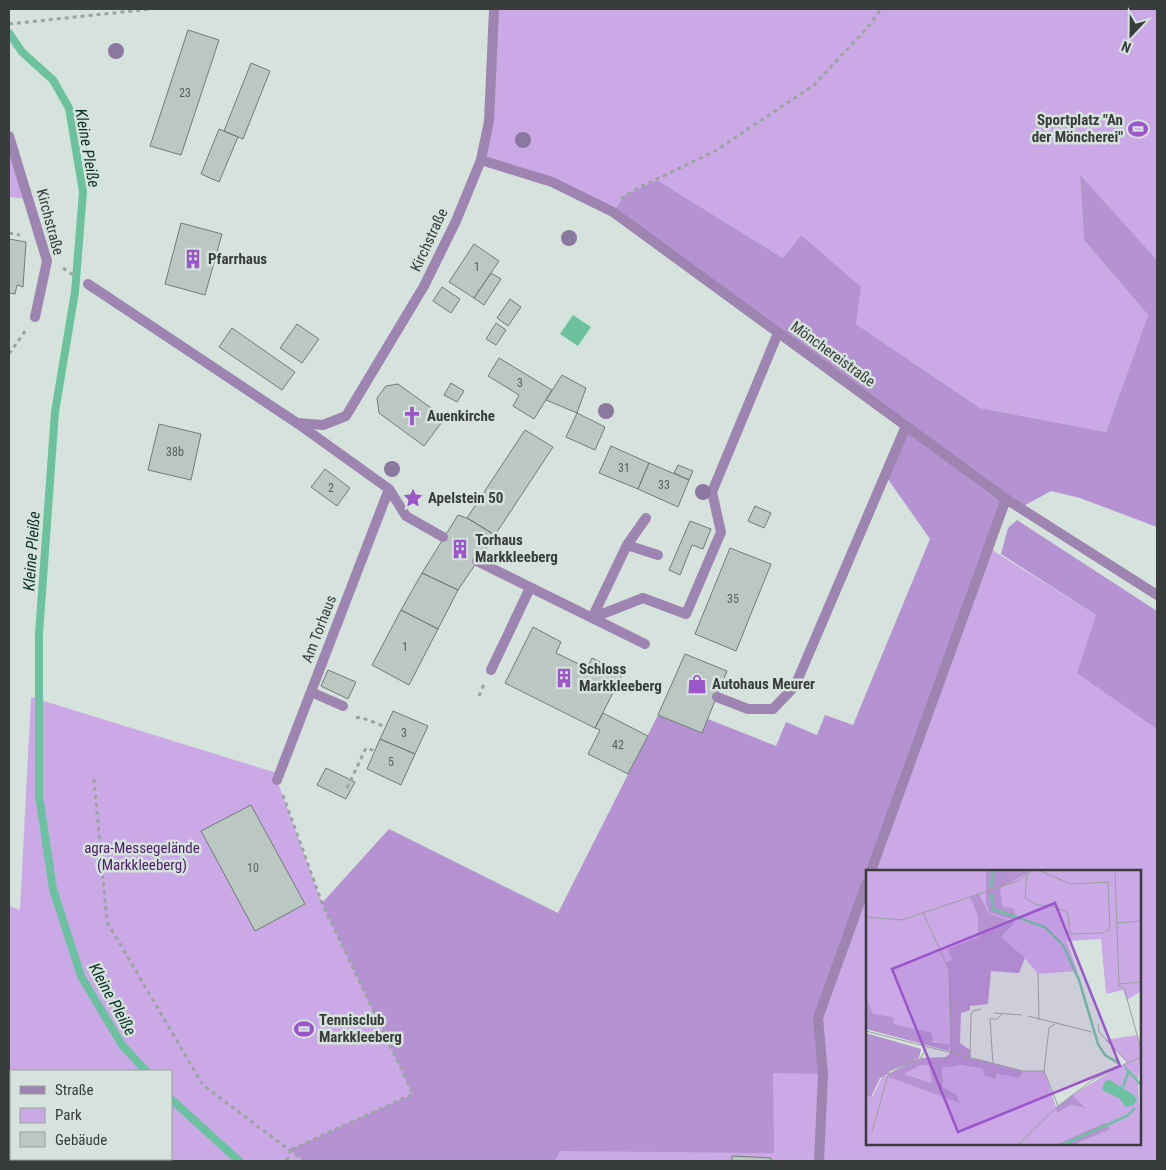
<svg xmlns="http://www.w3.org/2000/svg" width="1166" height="1170" font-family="'Roboto Condensed',sans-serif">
  <rect width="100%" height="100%" fill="#d6e3dd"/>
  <!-- green -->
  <path fill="#cba9e7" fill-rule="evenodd" d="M 494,9 L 1157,9 L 1157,260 L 1080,176 L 1084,240 L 1148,315 L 1106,432 L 980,408 L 856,324 L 801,235 L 783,258 L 657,180 L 625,195 L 613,212 L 583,196 L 481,160 Z
    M 9,136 L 29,199 L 9,197 Z
    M 989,548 L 1096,615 L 1157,662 L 1157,1161 L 542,1161 L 559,1151 L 773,1072 L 818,1018 L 867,882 L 867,1144 L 1140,1144 L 1140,871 L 871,871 Z
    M 31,697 L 280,774 L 277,780 L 322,903 L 446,1161 L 9,1161 L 9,906 L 20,910 ZM 11,1071 L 171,1071 L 171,1159 L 11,1159 Z"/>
  <!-- forest -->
  <path fill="#b592d1" d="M 1080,175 L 1157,260 L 1157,527 L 1080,498 L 1051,491 L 1020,508 L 1006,499 L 867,871 L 867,882 L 818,1018 L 823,1074 L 773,1073 L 774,1153 L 560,1151 L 555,1161 L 304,1161 L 290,1150 L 413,1094 L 322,903 L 389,829 L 558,913 L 658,715 L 702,733 L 708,719 L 776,746 L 786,722 L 817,735 L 825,715 L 853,725 L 930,539 L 885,475 L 906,426 L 613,212 L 625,195 L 657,180 L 783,258 L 801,235 L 861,287 L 856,324 L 980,408 L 1106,432 L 1148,315 L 1084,240 Z
    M 1017,520 L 1157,611 L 1157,729 L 1077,673 L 1096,615 L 1001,554 L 1008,528 Z"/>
  <!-- water -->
  <path fill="#6cc1a0" d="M 573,315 L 591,327 L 578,346 L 560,334 Z"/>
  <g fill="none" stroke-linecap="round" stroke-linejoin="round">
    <!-- stream -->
    <path stroke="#6cc1a0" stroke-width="8" d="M 9,33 L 22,52 L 53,80 L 69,108 L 83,192 L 75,292 L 55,412 L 39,634 L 39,795 L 53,889 L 81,976 L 122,1045 L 146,1071
      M 171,1099 L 239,1161"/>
  </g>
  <!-- building -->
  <path fill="#bbc8c2" stroke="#707b76" d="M 188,30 L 219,40 L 181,155 L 150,146 Z
    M 251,63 L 270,71 L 243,139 L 224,131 Z
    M 219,129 L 238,137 L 219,182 L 201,174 Z
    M 181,223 L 222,234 L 205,295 L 165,284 Z
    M 9,239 L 26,242 L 23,287 L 17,285 L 15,294 L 9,293 Z
    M 474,244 L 499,261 L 474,298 L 449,282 Z
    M 491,273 L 501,279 L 484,305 L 474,298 Z
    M 442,287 L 460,299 L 451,313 L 433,301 Z
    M 510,299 L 521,307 L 508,326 L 497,318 Z
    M 496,323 L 506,330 L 496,345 L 486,339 Z
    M 297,324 L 319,339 L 302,363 L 280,348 Z
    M 232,328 L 295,372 L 282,390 L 219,347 Z
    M 499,358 L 552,390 L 534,419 L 513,406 L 519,395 L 488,376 Z
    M 562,375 L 586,388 L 577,413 L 546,400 Z
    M 451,383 L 464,391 L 457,402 L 444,395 Z
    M 398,384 L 445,418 L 424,446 L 379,413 L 377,398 L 386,386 Z
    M 577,413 L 605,427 L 595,450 L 566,437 Z
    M 159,424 L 201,434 L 191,480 L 148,470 Z
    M 525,430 L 553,447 L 495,535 L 467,518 Z
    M 611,446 L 649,463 L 638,489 L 599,473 Z
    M 649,463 L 689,480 L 678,507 L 638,489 Z
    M 678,465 L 693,471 L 689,480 L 674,473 Z
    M 325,469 L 350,488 L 337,506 L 311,487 Z
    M 755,506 L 771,513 L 764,528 L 748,521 Z
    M 458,515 L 467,518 L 495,535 L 458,590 L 422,573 Z
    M 690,521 L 711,529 L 703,549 L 692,545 L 680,575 L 669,570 Z
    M 730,548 L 771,564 L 736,651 L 695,634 Z
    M 422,573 L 458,590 L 438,629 L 401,610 Z
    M 401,610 L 438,629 L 409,685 L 372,665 Z
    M 533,627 L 561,642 L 556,653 L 587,668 L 592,658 L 623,673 L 595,728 L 505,683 Z
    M 685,654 L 727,671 L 702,733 L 658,715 Z
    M 328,670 L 356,682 L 348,699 L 321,686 Z
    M 393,711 L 428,726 L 415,754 L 380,739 Z
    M 603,713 L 648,736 L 628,774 L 588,754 L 600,730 L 595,728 Z
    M 380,739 L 415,754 L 401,785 L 367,769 Z
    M 326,768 L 355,782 L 346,799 L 317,785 Z
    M 251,805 L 305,904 L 255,931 L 201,831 Z
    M 732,1156 L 771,1158 L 771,1161 L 732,1161 Z"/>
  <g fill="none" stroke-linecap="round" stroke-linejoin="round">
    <!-- path -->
    <path stroke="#9ba5a0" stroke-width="3" stroke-dasharray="4 4" stroke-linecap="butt" d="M 9,24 L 151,9
      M 621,199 L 634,190 L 715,151 L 814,85 L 867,28 L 881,9
      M 9,233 L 20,235
      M 63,268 L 75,276
      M 9,354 L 26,330
      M 479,696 L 484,684
      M 356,718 L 360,717 L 386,727
      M 94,779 L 107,922 L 203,1085 L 304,1161
      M 347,788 L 366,748 L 375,751
      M 283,795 L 322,903 L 413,1094 L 290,1150
      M 287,1161 L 290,1150"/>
    <!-- service -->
    <path stroke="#9d84b1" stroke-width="10" d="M 9,136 L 47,261 L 35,317
      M 481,160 L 552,182 L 613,212 L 1006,499 L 1157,595
      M 297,423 L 389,489 L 406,516 L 443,537
      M 646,518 L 627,545 L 658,555
      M 477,561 L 645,644
      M 592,618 L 643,598 L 686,614 L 721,532 L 712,492 L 778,333
      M 592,618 L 627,545
      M 491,670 L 530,588
      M 311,692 L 343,706
      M 717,697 L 748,709 L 773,709 L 795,686 L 906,426
      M 277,780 L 389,489
      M 871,871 L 1006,499
      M 9,1138 L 11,1143
      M 19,1159 L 23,1161
      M 819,1161 L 823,1074 L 818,1018 L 867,882"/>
    <!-- minor -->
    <path stroke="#9d84b1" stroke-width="10" d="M 88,284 L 297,423 L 323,425 L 346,416 L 424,286 L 456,221 L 481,160 L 489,121 L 494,9"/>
  </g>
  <!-- trees -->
  <g fill="#8b789e">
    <circle cx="116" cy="51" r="8"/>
    <circle cx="523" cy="140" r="8"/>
    <circle cx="569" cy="238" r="8"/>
    <circle cx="606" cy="411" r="8"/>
    <circle cx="392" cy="469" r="8"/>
    <circle cx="703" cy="492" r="8"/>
  </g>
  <!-- icons -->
  <defs>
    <symbol id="stadium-bare" viewBox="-9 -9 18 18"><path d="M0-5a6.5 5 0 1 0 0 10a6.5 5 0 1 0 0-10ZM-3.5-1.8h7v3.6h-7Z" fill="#9b56ca" stroke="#d6e3dd" stroke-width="2.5" paint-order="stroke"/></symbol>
    <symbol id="building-bare" viewBox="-9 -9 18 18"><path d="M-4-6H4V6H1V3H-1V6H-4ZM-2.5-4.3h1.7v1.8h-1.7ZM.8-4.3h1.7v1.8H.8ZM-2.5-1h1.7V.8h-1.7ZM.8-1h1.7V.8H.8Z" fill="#9b56ca" stroke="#d6e3dd" stroke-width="2.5" paint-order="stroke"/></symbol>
    <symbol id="church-bare" viewBox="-9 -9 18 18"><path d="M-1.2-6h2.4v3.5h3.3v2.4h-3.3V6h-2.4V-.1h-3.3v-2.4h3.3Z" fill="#9b56ca" stroke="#d6e3dd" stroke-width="2.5" paint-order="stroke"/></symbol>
    <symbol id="sight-bare" viewBox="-9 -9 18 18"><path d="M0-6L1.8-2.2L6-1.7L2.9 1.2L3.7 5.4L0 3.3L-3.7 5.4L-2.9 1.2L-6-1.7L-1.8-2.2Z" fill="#9b56ca" stroke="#d6e3dd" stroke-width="2.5" paint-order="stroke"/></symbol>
    <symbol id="shop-bare" viewBox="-9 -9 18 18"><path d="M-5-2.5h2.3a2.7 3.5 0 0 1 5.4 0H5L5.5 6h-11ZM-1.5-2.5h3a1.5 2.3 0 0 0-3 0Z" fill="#9b56ca" stroke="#d6e3dd" stroke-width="2.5" paint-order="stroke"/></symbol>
  </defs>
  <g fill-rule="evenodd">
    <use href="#stadium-bare" x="1124" y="115" width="28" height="28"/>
    <use href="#building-bare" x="179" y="245" width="28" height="28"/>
    <use href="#church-bare" x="398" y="402" width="28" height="28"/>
    <use href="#sight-bare" x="399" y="484" width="28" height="28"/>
    <use href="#building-bare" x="446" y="535" width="28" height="28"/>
    <use href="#building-bare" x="550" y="664" width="28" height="28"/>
    <use href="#shop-bare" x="683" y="670" width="28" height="28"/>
    <use href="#stadium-bare" x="290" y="1015" width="28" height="28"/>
  </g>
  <g text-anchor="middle" stroke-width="5" stroke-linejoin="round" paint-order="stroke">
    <!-- number labels -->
    <g font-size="12" fill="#59605d">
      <text x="185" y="97">23</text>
      <text x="477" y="271">1</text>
      <text x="520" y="387">3</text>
      <text x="175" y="456">38b</text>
      <text x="624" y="472">31</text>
      <text x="664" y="489">33</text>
      <text x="331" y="492">2</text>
      <text x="733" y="603">35</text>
      <text x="405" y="651">1</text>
      <text x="404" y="737">3</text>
      <text x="618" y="749">42</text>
      <text x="391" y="766">5</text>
      <text x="253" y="872">10</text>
    </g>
    <!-- poi labels -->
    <g font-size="15" font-weight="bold" fill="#383d3b" stroke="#d6e3dd" text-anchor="start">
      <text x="1123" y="125" text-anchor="end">Sportplatz "An<tspan x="1123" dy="17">der Möncherei"</tspan></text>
      <text x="208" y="264">Pfarrhaus</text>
      <text x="427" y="421">Auenkirche</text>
      <text x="428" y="503">Apelstein 50</text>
      <text x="475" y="545">Torhaus<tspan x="475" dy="17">Markkleeberg</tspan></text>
      <text x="579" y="674">Schloss<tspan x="579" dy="17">Markkleeberg</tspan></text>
      <text x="712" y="689">Autohaus Meurer</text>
      <text x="319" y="1025">Tennisclub<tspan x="319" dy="17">Markkleeberg</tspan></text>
    </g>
    <!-- street labels -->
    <g font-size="15" fill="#383d3b" stroke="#d6e3dd">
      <text transform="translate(50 222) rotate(75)" y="5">Kirchstraße</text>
      <text transform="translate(429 240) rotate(-65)" y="5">Kirchstraße</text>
      <text transform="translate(833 354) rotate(36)" y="5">Mönchereistraße</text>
      <text transform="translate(319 629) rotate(-69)" y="5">Am Torhaus</text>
    </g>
    <!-- park labels -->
    <g font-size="15" fill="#4d206a" stroke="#d6e3dd">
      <text x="142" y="853">agra-Messegelände<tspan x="142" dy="17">(Markkleeberg)</tspan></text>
    </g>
    <!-- water labels -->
    <g font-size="16" font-style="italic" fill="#0a3225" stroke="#d6e3dd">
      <text transform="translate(88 148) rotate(80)" y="6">Kleine Pleiße</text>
      <text transform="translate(31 551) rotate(-86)" y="6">Kleine Pleiße</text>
      <text transform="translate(113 999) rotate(61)" y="6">Kleine Pleiße</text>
    </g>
  </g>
  <!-- overview -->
  <g transform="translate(866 870)">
    <rect width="275" height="275" fill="#d6e3dd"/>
    <path d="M 0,0 L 275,0 L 275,121 L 261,130 L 257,120 L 240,124 L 235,69 L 201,71 L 211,101 L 172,104 L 159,88 L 112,67 L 86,90 L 83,100 L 86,176 L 0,154 ZM 271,165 L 275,179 L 272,212 L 275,275 L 208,275 L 245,259 L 238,253 L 189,275 L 0,275 L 0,225 L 7,226 L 17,205 L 93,232 L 90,224 L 77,217 L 76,198 L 95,195 L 117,199 L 130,208 L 131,204 L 153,208 L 157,201 L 178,201 L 192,243 L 204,235 L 218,238 L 206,225 L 261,192 L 239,170 ZM 55,195 L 63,196 L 67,213 L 37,204 Z" fill="#cba9e7"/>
    <path d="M 120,0 L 166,0 L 134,18 L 136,36 L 149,39 L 148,50 L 124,43 L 120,34 ZM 113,24 L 123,44 L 149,52 L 135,67 L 159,88 L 153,103 L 125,101 L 122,134 L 104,136 L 104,140 L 95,143 L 94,173 L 104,180 L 104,188 L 157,201 L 153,208 L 131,204 L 129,209 L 118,205 L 117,199 L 95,195 L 76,198 L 77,217 L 90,224 L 94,233 L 22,207 L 23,201 L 55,188 L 80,187 L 84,183 L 83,100 L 79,93 L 86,90 L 82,79 L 112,67 L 112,46 L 104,27 ZM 55,195 L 63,196 L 66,213 L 38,204 ZM 0,128 L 7,144 L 27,147 L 28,154 L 66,163 L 67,172 L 84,175 L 83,181 L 0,159 ZM 0,163 L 55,179 L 53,188 L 14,208 L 5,227 L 0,225 ZM 206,225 L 219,238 L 204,235 L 192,243 L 189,239 ZM 238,253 L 245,259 L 208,275 L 189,275 Z" fill="#b592d1" fill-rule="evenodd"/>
    <path d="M 244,210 L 268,225 L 271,230 L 267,235 L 260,237 L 253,228 L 236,220 L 239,211 Z" fill="#6cc1a0"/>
    <path fill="none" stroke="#6cc1a0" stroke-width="2.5" d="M 125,17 L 127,0M 125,23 L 127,39 L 179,57 L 197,75 L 213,110 L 232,174 L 239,185 L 254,194M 259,197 L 275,215M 257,217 L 263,200M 196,275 L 261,246 L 269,238"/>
    <path fill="none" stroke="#97a19c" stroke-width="1" d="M 172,0 L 205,14 L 244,12M 249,0 L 253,116 L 258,118 L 275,179M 161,4 L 159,28 L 171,35 L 186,36 L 202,43 L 204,64 L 237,63 L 244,59 L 242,13M 57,43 L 83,100 L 86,183M 0,47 L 36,50 L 151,11 L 166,0M 251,53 L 275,51M 172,103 L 173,150M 253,114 L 275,112M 128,143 L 156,145M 162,146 L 226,162M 189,154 L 183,158 L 178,201 L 192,236M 232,154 L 233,162 L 261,192M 0,161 L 157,201 L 178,201M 104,188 L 105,145 L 107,141 L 115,139M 127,194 L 124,149 L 131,149 L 137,143M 6,262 L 23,201 L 54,189 L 60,179M 152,275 L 192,236 L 228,209 L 275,187"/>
    <path fill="#9b56ca" fill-opacity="0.15" stroke="#9b56ca" stroke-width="2.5" d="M 189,33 L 254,196 L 92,262 L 26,99 Z"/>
    <rect width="275" height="275" fill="none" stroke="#383d3b" stroke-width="2.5"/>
  </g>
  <!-- border -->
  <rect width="1166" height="1170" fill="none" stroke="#383d3b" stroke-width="20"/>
  <!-- legend -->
  <rect x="10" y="1070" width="162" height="90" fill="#d6e3dd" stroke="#97a19c"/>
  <rect x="20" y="1086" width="25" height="8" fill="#9d84b1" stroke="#97a19c"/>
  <text x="55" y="1095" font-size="15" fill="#383d3b">Straße</text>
  <rect x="20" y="1108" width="25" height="15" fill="#cba9e7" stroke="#97a19c"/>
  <text x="55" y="1120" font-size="15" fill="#383d3b">Park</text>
  <rect x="20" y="1132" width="25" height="15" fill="#bbc8c2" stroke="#97a19c"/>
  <text x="55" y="1145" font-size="15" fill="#383d3b">Gebäude</text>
  <!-- north arrow -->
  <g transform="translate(1131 35) rotate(202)" stroke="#d6e3dd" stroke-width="4" paint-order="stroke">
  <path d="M0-4L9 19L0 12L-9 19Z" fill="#383d3b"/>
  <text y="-8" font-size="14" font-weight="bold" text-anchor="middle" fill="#383d3b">N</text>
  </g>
</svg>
